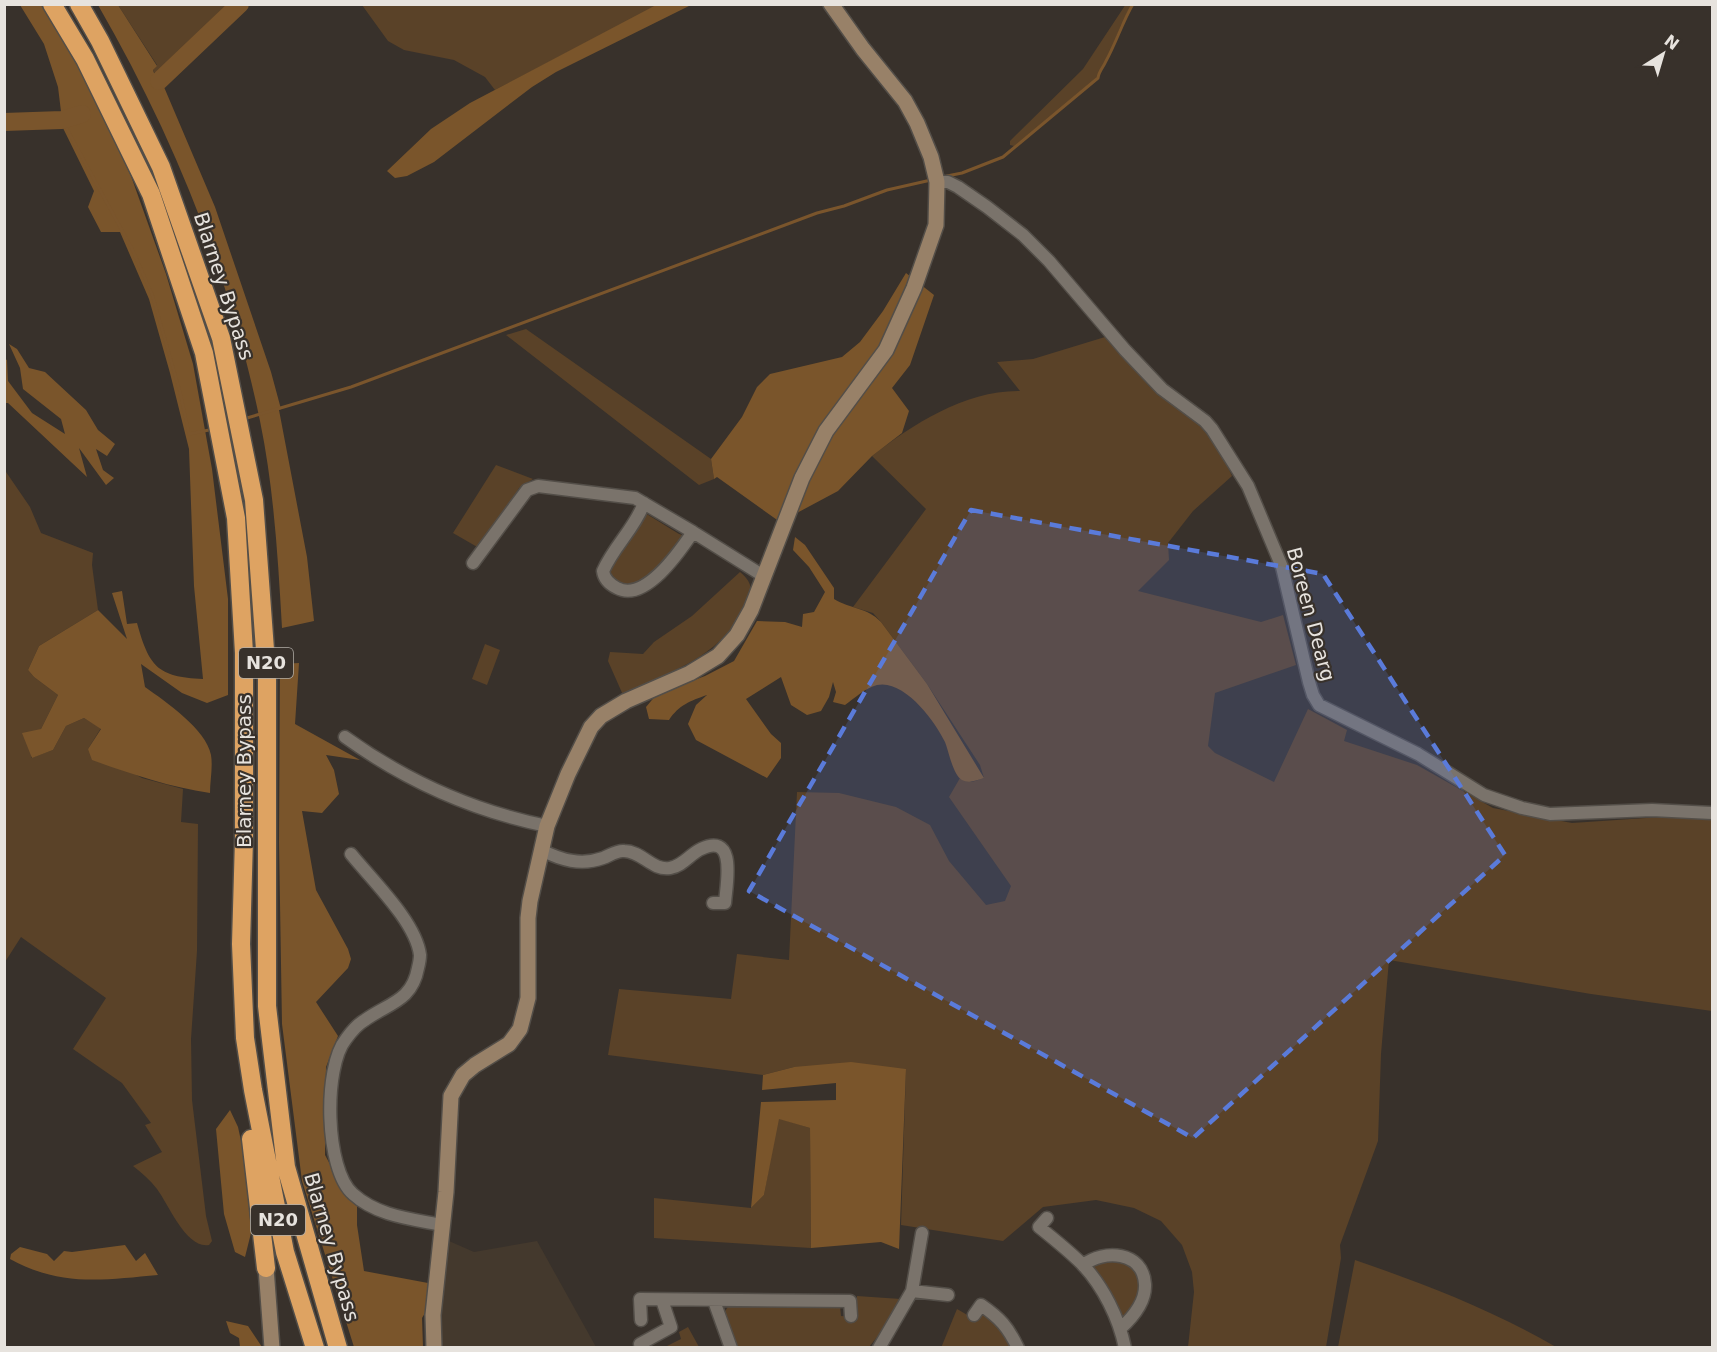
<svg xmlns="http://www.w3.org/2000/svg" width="1717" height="1352" font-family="'DejaVu Sans',sans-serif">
  <rect width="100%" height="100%" fill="#38312b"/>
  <!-- built -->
  <path fill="#44392d" d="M 449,1241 L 474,1252 L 537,1241 L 596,1347 L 443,1348 L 441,1340 L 440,1299 Z"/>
  <!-- green -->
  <path fill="#5a4228" d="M 1126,4 L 1133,5 L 1121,25 L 1106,62 L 1094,82 L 1014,146 L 1010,145 L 1010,141 L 1083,69 Z
    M 118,5 L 240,5 L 159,81 L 153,70 L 157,65 Z
    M 362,5 L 658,5 L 495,90 L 485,77 L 454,60 L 404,50 L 388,41 Z
    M 526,329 L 711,459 L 714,479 L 699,485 L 506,335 Z
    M 1105,337 L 1151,388 L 1193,418 L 1219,448 L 1232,476 L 1193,511 L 1168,543 L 1169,560 L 1138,591 L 1261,622 L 1283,615 L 1296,665 L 1215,693 L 1208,746 L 1215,753 L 1274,782 L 1308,709 L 1347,730 L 1344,741 L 1417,765 L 1493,808 L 1572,823 L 1661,817 L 1712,820 L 1712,1011 L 1591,994 L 1389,960 L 1381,1054 L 1378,1141 L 1340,1245 L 1341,1258 L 1326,1347 L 1188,1347 L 1194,1292 L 1192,1272 L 1182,1245 L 1161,1221 L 1134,1208 L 1096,1200 L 1043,1207 L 1003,1241 L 901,1225 L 906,1069 L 794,1067 L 763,1075 L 608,1055 L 619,989 L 731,999 L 737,954 L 789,960 L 797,792 L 839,793 L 896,807 L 930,825 L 949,861 L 986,905 L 1005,901 L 1011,886 L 949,797 L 960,778 L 972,782 L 984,778 L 980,765 L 927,684 L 881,622 L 873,613 L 853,607 L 926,509 L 872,456 C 913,424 966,390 1020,391 L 997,362 L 1033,359 Z
    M 496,465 L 533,479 L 519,488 L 494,530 L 479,548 L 453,533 Z
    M 4,469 L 30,507 L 41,533 L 93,553 L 92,565 L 98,610 L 39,646 L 28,670 L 34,677 L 58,695 L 41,729 L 31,758 L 53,750 L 66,726 L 84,718 L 101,728 L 88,749 L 142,778 L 183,789 L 181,822 L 198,824 L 197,951 L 191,1039 L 192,1100 L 206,1216 L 212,1241 L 209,1245 C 186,1249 169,1205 157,1189 C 150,1180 142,1173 133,1166 L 162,1152 L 145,1125 L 151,1123 L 122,1083 L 73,1049 L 106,998 L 21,937 L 5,962 Z
    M 645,513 L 679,534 L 685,536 L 685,540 L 648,578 L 631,586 L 618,583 L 610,572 L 616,559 Z
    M 740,572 C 754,584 753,591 744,608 C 718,660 670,670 623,695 L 608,661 L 610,652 L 643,654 L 654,642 L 692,616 Z
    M 485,644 L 500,650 L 487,685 L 472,679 Z
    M 778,1118 L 810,1128 L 811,1248 L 654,1238 L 654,1198 L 751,1208 L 764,1195 Z
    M 1113,1259 L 1129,1264 L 1138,1276 L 1140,1294 L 1127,1316 L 1122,1316 L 1093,1269 L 1096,1263 Z
    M 1355,1260 C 1425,1284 1492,1310 1556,1347 L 1338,1347 Z
    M 857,1296 L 901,1299 L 886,1326 L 869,1347 L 737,1347 L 724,1313 L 729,1305 L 840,1306 L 841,1316 L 857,1317 Z
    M 957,1309 L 976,1320 L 983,1311 L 994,1319 L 1013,1348 L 941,1348 Z
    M 688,1327 L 699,1347 L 665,1347 L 681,1339 L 679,1332 Z"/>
  <!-- forest -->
  <path fill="#7a552b" d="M 658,4 L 691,5 L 556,72 L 532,87 L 434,162 L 407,176 L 395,178 L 387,171 L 431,129 L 470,103 Z
    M 20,5 L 41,5 L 79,67 L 131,176 L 166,274 L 193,364 L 212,469 L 228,599 L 228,695 L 207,703 L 182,693 L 141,664 L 145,687 C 166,702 206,729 211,755 C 213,767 210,781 210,793 C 169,787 131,774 92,760 L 88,749 L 101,729 L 84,718 L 66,726 L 53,750 L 32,758 L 22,733 L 41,729 L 58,695 L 34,677 L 28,670 L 39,646 L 98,610 L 127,639 L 112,593 L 122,591 L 127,624 L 137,623 C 149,666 157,677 203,679 L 194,586 L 189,449 L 170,373 L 149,299 L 120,232 L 101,232 L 88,207 L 94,191 L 63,128 L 58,87 L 44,44 Z
    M 98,5 L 118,5 L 157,66 L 153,70 L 159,88 L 164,87 L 215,207 L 271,372 L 281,409 L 279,410 L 307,557 L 314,621 L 282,628 C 278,559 274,489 260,421 C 230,275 172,133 98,5 Z
    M 906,273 L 934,295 L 910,365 L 892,388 L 909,411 L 902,433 L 872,456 L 838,491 L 780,522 L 717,477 L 714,479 L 711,459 L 742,417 L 757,387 L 770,374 L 842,357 L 860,342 L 883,311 Z
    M 9,344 L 17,349 L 29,368 L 45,372 L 86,410 L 98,430 L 115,444 L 107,456 L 96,449 L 103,470 L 114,478 L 106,485 L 79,448 L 87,477 L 8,403 L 5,403 L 5,359 L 7,360 L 8,381 L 32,413 L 65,434 L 61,419 L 23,389 L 20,368 Z
    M 795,537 L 805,545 L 834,588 L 834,599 C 850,609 867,607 881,622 L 927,684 L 984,778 C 977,780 970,784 962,780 C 953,775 949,752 945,742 C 935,721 904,679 877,685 C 865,688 855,698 845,705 L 833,702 L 836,692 L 833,682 L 829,697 L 821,711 L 807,715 L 791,705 L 781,677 L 746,699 L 771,734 L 781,743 L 781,758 L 767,778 L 696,740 L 688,724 L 696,705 L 707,695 C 690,701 679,705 669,720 L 649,719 L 646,707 L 657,694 L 705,676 L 734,661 L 757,621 L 785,622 L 802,627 L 803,614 L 814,612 L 825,592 L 809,567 L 793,550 Z
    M 299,663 L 295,724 L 360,760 L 326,755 L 334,770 L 339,794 L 322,813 L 302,811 L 316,890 L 348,949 L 351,959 L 348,968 L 316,1002 L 338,1036 L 326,1067 L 325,1155 L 348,1198 L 357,1206 L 357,1225 L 364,1271 L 428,1283 L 429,1306 L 422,1318 L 423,1347 L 354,1347 L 302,1181 L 282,1024 L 279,842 L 280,664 Z
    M 851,1062 L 906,1069 L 899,1249 L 881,1242 L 811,1248 L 810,1128 L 779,1119 L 764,1195 L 751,1208 L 761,1102 L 836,1100 L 836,1083 L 762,1090 L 763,1075 L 794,1067 Z
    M 230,1110 L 238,1127 L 246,1164 L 251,1233 L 245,1257 L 235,1252 L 224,1214 L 216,1129 Z
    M 125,1245 L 136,1261 L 145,1253 L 158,1275 C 103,1280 61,1287 10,1259 L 11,1254 L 20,1247 L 47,1254 L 54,1261 L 64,1251 L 72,1252 Z
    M 226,1321 L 248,1326 L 262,1347 L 240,1347 L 239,1338 L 230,1333 Z"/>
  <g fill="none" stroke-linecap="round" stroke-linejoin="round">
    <!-- stream -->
    <path stroke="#7a552c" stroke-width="3" d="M 62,120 L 132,249 L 152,294 L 180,392 L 189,434 L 209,430
      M 947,176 L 962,173 L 1003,157 L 1098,78 C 1099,71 1103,68 1106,61 C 1116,43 1122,23 1133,4
      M 247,418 L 351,387 L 817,213 L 844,206 L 887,190 L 931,180
      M 227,424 L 228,424"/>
    <!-- river -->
    <path stroke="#7a552c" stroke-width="18" d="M 159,81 L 240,4
      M 4,122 L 62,120 L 82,114"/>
    <defs>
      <path id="street" d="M 937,182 L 948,182 L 958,187 L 987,207 L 1023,235 L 1049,261 L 1125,350 L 1162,389 L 1205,421 L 1212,429 L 1248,486 L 1282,567 L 1309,682 L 1313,695 L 1319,705 L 1418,754 L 1484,795 L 1522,808 L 1550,814 L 1652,810 L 1712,813
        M 644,503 C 635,528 614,546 603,571 C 604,579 609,584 617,588 C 645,603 680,551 693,532
        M 473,563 L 527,490 L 538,486 L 635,498 L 693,532 L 765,577
        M 345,737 C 406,781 473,811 547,826
        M 541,850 C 561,860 581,866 603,858 C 609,856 617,850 624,851 C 642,851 652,871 670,868 C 683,866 690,854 701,849 C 738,831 726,886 725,903 L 713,903
        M 351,854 C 372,880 416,922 420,955 C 420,959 419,964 418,968 C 412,1001 389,1003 365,1020 C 358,1024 351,1032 346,1039 C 323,1067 325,1170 353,1194 C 377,1216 412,1219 442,1225
        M 1047,1218 L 1039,1227 C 1054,1239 1069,1251 1082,1264 C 1103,1286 1119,1318 1125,1348
        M 1083,1265 C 1104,1249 1143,1251 1145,1284 C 1146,1301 1133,1317 1121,1328
        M 912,1291 L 948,1295
        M 714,1301 L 731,1348
        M 974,1315 L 981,1305 C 1000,1318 1008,1327 1018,1348
        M 641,1320 L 640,1299 L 850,1301 L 851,1316
        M 640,1344 L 671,1327 L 662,1300
        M 879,1348 L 912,1291 L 922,1233"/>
      <path id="secondary" d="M 266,1268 L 272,1348
        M 434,1348 L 433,1315 L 446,1192 L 451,1096 L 463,1075 L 475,1065 L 509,1044 L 520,1029 L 528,998 L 528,918 L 530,901 L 547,826 L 568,774 L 591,727 L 601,716 L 626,701 L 690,673 L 718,656 L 737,635 L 751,610 L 802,478 L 826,431 L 886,350 L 914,288 L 936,225 L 937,182 L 931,157 L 917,123 L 905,101 L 863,49 L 831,4"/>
      <path id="highway" d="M 52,4 L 85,59 L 151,194 L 204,353 L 236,518 L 244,653 L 244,839 L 241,944 L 245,1038 L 253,1090 L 285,1252 L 315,1348
        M 79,4 L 100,41 L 161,167 L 221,338 L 254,500 L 267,677 L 267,1006 L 286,1167 L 338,1348
        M 251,1139 L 266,1268"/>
    </defs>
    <!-- street casing -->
    <use href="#street" stroke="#534e48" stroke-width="15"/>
    <!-- secondary casing -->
    <use href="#secondary" stroke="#534e48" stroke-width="18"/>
    <!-- highway casing -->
    <use href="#highway" stroke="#534e48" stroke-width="21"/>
    <!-- street -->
    <use href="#street" stroke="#7a736b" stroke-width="12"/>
    <!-- secondary -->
    <use href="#secondary" stroke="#988168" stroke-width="15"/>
    <!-- highway -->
    <use href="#highway" stroke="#dea362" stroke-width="18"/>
  </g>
  <!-- marked area -->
  <path fill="#5a7bda" fill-opacity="0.2" stroke="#5a7bda" stroke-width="4.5" stroke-dasharray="12 8" stroke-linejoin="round" d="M 971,510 L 1323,574 L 1505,855 L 1193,1138 L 749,891 Z"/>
  <g text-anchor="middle" stroke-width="4.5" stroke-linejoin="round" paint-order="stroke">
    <!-- shield labels -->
    <g fill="#38312b" stroke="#b2aea8" stroke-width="1.5">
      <rect x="239" y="648" width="54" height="30" rx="4.5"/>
      <rect x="251" y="1205" width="54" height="30" rx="4.5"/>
    </g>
    <g font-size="18" font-weight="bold" fill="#e7e3de">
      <text x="266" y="669">N20</text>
      <text x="278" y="1226">N20</text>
    </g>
    <!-- street labels -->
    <g font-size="20" fill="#e7e3de" stroke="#38312b">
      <text transform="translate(224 286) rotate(72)" y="7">Blarney Bypass</text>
      <text transform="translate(1311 614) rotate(75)" y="7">Boreen Dearg</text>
      <text transform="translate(244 771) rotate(-90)" y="7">Blarney Bypass</text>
      <text transform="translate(332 1247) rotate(74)" y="7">Blarney Bypass</text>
    </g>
  </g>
  <!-- border -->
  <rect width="1717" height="1352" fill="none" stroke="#e7e3de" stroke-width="12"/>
  <!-- north arrow -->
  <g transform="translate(1663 54) rotate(37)" stroke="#38312b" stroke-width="4.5" paint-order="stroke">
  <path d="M0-4.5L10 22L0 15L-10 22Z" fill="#e7e3de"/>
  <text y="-9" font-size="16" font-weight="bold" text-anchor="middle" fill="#e7e3de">N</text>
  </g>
</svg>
